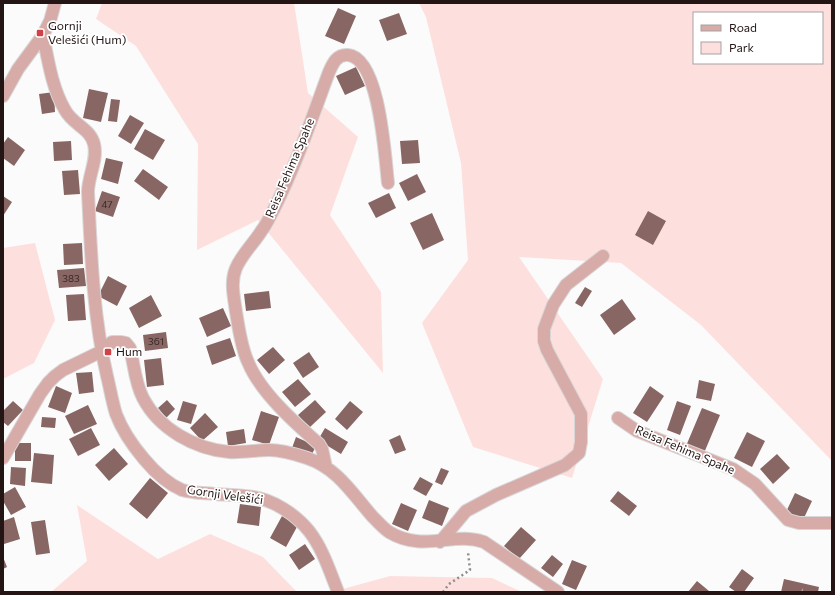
<svg xmlns="http://www.w3.org/2000/svg" width="835" height="595" font-family="Commissioner,sans-serif">
  <rect width="100%" height="100%" fill="#fbfbfb"/>
  <!-- green -->
  <path fill="#fde0de" fill-rule="evenodd" d="M 102,3 L 294,3 L 308,93 L 358,137 L 330,215 L 381,292 L 383,373 L 258,220 L 197,250 L 198,144 L 136,46 L 96,19 Z
    M 419,3 L 832,3 L 832,461 L 701,325 L 621,263 L 519,257 L 603,379 L 572,478 L 473,447 L 422,323 L 468,260 L 461,163 L 426,17 ZM 694,13 L 822,13 L 822,63 L 694,63 Z
    M 35,243 L 55,320 L 34,363 L 3,379 L 3,248 Z
    M 77,505 L 158,559 L 210,534 L 263,557 L 297,592 L 51,592 L 87,561 Z
    M 390,576 L 492,578 L 522,592 L 332,592 Z"/>
  <!-- building -->
  <path fill="#876663" d="M 338,8 L 356,16 L 344,44 L 325,36 Z
    M 399,13 L 407,34 L 387,41 L 379,20 Z
    M 356,67 L 365,86 L 345,95 L 336,76 Z
    M 89,89 L 108,93 L 101,122 L 83,118 Z
    M 54,92 L 55,112 L 42,114 L 39,94 Z
    M 111,99 L 120,100 L 117,122 L 108,121 Z
    M 130,115 L 144,123 L 131,144 L 118,136 Z
    M 145,129 L 165,140 L 153,160 L 134,149 Z
    M 8,137 L 25,150 L 14,166 L 3,158 L 3,144 Z
    M 418,140 L 420,163 L 402,164 L 400,141 Z
    M 71,141 L 72,160 L 54,161 L 53,142 Z
    M 106,158 L 123,162 L 118,184 L 101,179 Z
    M 143,169 L 168,187 L 159,200 L 134,181 Z
    M 78,170 L 80,194 L 64,195 L 62,171 Z
    M 417,174 L 426,192 L 408,201 L 399,183 Z
    M 102,191 L 120,197 L 113,217 L 95,211 Z
    M 389,193 L 396,208 L 376,218 L 368,203 Z
    M 3,196 L 12,202 L 3,216 Z
    M 648,211 L 666,221 L 653,245 L 635,235 Z
    M 432,213 L 444,240 L 423,250 L 410,223 Z
    M 82,243 L 83,264 L 64,265 L 63,244 Z
    M 84,268 L 86,286 L 59,288 L 57,270 Z
    M 108,276 L 127,286 L 117,306 L 98,296 Z
    M 585,287 L 592,291 L 582,307 L 575,303 Z
    M 269,291 L 271,308 L 246,311 L 244,294 Z
    M 84,294 L 86,320 L 68,321 L 66,295 Z
    M 151,295 L 162,316 L 139,328 L 129,308 Z
    M 622,299 L 636,319 L 614,335 L 600,315 Z
    M 223,308 L 231,326 L 207,337 L 199,318 Z
    M 166,332 L 168,348 L 145,351 L 143,335 Z
    M 230,338 L 236,356 L 212,365 L 206,346 Z
    M 273,347 L 285,360 L 269,374 L 257,360 Z
    M 309,352 L 319,367 L 303,378 L 293,363 Z
    M 161,358 L 164,385 L 147,387 L 144,360 Z
    M 92,372 L 94,392 L 79,394 L 76,373 Z
    M 298,379 L 311,394 L 295,407 L 282,392 Z
    M 699,380 L 715,384 L 711,401 L 696,398 Z
    M 56,386 L 72,393 L 65,413 L 48,407 Z
    M 650,386 L 664,396 L 647,422 L 633,413 Z
    M 167,400 L 175,409 L 166,418 L 158,408 Z
    M 315,400 L 326,412 L 309,428 L 298,415 Z
    M 13,401 L 23,410 L 8,426 L 3,422 L 3,411 Z
    M 183,401 L 197,405 L 191,424 L 177,420 Z
    M 350,401 L 363,412 L 347,430 L 335,419 Z
    M 677,401 L 691,406 L 680,435 L 667,430 Z
    M 88,405 L 97,424 L 74,434 L 65,416 Z
    M 702,408 L 720,415 L 704,453 L 686,446 Z
    M 261,411 L 279,417 L 269,445 L 252,440 Z
    M 205,413 L 218,427 L 202,441 L 190,428 Z
    M 42,417 L 56,418 L 55,428 L 41,427 Z
    M 91,428 L 100,445 L 78,456 L 69,439 Z
    M 325,428 L 348,442 L 341,454 L 318,440 Z
    M 244,429 L 246,443 L 228,446 L 226,432 Z
    M 747,432 L 765,441 L 752,467 L 734,458 Z
    M 400,435 L 406,450 L 395,454 L 389,440 Z
    M 296,437 L 316,446 L 311,456 L 292,448 Z
    M 15,443 L 31,443 L 31,461 L 15,461 Z
    M 114,448 L 128,464 L 109,481 L 95,465 Z
    M 34,453 L 54,455 L 52,484 L 31,482 Z
    M 777,454 L 790,468 L 773,484 L 760,469 Z
    M 11,467 L 26,468 L 25,486 L 10,484 Z
    M 441,468 L 449,471 L 442,485 L 435,482 Z
    M 420,477 L 433,484 L 426,496 L 413,489 Z
    M 150,478 L 168,493 L 147,519 L 129,504 Z
    M 15,487 L 26,507 L 11,515 L 3,501 L 3,494 Z
    M 618,491 L 637,506 L 629,516 L 610,501 Z
    M 795,493 L 812,501 L 803,520 L 786,512 Z
    M 429,500 L 449,508 L 442,526 L 422,518 Z
    M 401,503 L 417,510 L 408,531 L 392,524 Z
    M 240,504 L 261,507 L 259,526 L 237,523 Z
    M 282,516 L 298,525 L 286,547 L 270,538 Z
    M 14,517 L 20,539 L 4,544 L 3,539 L 3,521 Z
    M 45,520 L 50,553 L 36,555 L 31,522 Z
    M 521,527 L 536,540 L 519,559 L 504,546 Z
    M 305,544 L 315,559 L 299,570 L 289,555 Z
    M 552,555 L 563,564 L 553,577 L 541,568 Z
    M 3,557 L 7,567 L 3,569 Z
    M 572,560 L 587,566 L 576,590 L 562,584 Z
    M 742,569 L 754,578 L 744,592 L 736,592 L 729,587 Z
    M 784,579 L 819,587 L 818,592 L 802,592 L 803,588 L 801,592 L 781,592 Z
    M 697,581 L 709,591 L 708,592 L 688,592 Z"/>
  <g fill="none" stroke-linecap="round" stroke-linejoin="round">
    <defs>
      <path id="minor" d="M 43,35 C 48,60 52,88 65,110 C 73,125 90,128 94,144 C 98,160 88,176 88,192 C 91,254 93,316 107,376 C 110,388 112,401 116,414 C 122,430 133,446 144,459 C 154,471 168,484 182,490 C 192,493 204,493 214,494 C 227,495 240,495 253,497 C 274,500 296,515 309,531 C 323,549 330,572 338,592
        M 3,96 L 18,69 L 43,35 L 50,21 L 55,3
        M 618,418 L 637,431 L 733,469 L 755,484 L 788,520 L 799,523 L 832,523
        M 3,458 L 40,394 L 48,383 L 55,376 L 63,370 L 102,351 L 112,342 L 121,342 L 126,343 L 130,348 C 134,364 135,383 143,398 C 159,429 195,449 229,452 C 242,453 256,450 269,450 C 282,450 295,454 307,458 C 337,468 352,493 372,516 C 377,521 383,528 389,532 C 424,553 453,531 484,542 L 558,592
        M 326,467 L 322,449 L 319,444 C 295,423 260,392 248,362 C 241,347 239,329 236,312 C 234,297 230,282 236,268 C 242,254 254,243 262,230 C 267,224 270,216 274,209 C 296,165 312,118 329,72 C 333,63 337,54 348,55 C 380,58 385,158 388,183
        M 440,542 L 466,511 L 496,495 L 565,465 L 579,453 L 581,442 L 581,414 L 547,350 L 544,341 L 544,329 L 553,305 L 566,285 L 603,256"/>
    </defs>
    <!-- minor casing -->
    <use href="#minor" stroke="#d8d6d6" stroke-width="14"/>
    <!-- path -->
    <path stroke="#928c8c" stroke-width="2.5" stroke-dasharray="2 3" stroke-linecap="butt" d="M 443,592 L 449,584 L 470,570 L 468,552"/>
    <!-- minor -->
    <use href="#minor" stroke="#d7aba8" stroke-width="12"/>
  </g>
  <!-- markers -->
  <g fill="#d14246" stroke="#fff" stroke-width="1.5">
    <rect x="36" y="29" width="8" height="8" rx="2"/>
    <rect x="104" y="348" width="8" height="8" rx="2"/>
  </g>
  <g text-anchor="middle" stroke-width="3.5" stroke-linejoin="round" paint-order="stroke">
    <!-- number labels -->
    <g font-size="10" fill="#3b2928">
      <text x="107" y="208">47</text>
      <text x="71" y="282">383</text>
      <text x="156" y="345">361</text>
    </g>
    <!-- poi labels -->
    <g font-size="12" fill="#221514" stroke="#fff" text-anchor="start">
      <text x="48" y="30">Gornji<tspan x="48" dy="14">Velešići (Hum)</tspan></text>
      <text x="116" y="356">Hum</text>
    </g>
    <!-- street labels -->
    <g font-size="12" fill="#221514" stroke="#fff">
      <text transform="translate(290 168) rotate(-67)" y="4">Reisa Fehima Spahe</text>
      <text transform="translate(685 450) rotate(23)" y="4">Reisa Fehima Spahe</text>
      <text transform="translate(225 495) rotate(8)" y="4">Gornji Velešići</text>
    </g>
  </g>
  <!-- border -->
  <rect width="835" height="595" fill="none" stroke="#221514" stroke-width="8"/>
  <!-- legend -->
  <rect x="693" y="12" width="130" height="52" fill="#ffffff" stroke="#a7a1a1"/>
  <rect x="701" y="25" width="20" height="6" fill="#d7aba8" stroke="#a7a1a1"/>
  <text x="729" y="32" font-size="12" fill="#221514">Road</text>
  <rect x="701" y="42" width="20" height="12" fill="#fde0de" stroke="#a7a1a1"/>
  <text x="729" y="52" font-size="12" fill="#221514">Park</text>
</svg>
